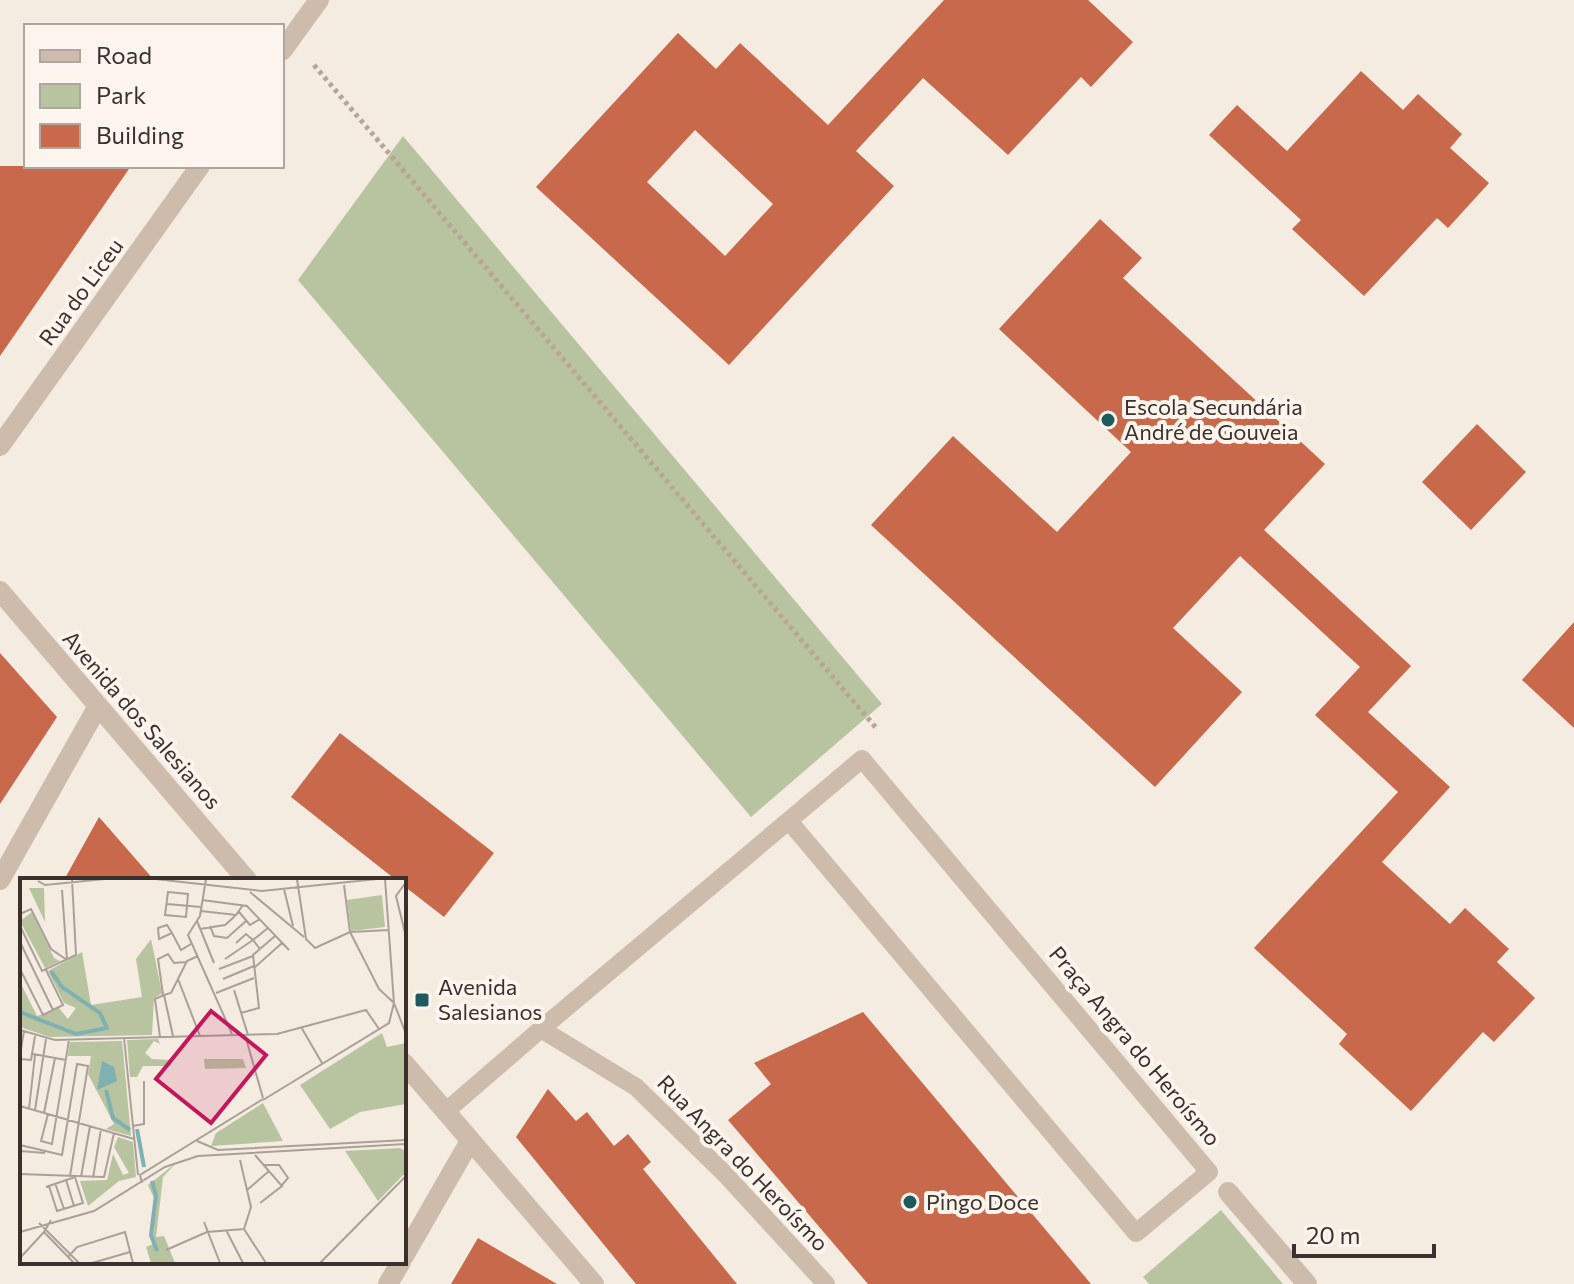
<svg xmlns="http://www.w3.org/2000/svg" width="1574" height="1284" font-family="Commissioner,sans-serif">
  <rect width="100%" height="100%" fill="#f4ebe1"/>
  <!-- green -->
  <path fill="#b8c4a0" d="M 403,136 L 882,704 L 751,817 L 298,280 Z
    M 1221,1210 L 1283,1284 L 1149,1284 L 1143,1277 Z"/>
  <!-- building -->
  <path fill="#c8694b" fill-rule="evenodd" d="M 944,0 L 1088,0 L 1133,42 L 1091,87 L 1081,77 L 1008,155 L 923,78 L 856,151 L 894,186 L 729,365 L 536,187 L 678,33 L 716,69 L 740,43 L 828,125 ZM 695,130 L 773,204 L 725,256 L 647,182 Z
    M 1361,71 L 1403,110 L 1418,94 L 1462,134 L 1450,148 L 1489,183 L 1448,228 L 1437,218 L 1364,296 L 1292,229 L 1301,220 L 1209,135 L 1237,105 L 1287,151 Z
    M 0,166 L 131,166 L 0,356 Z
    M 1100,219 L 1142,258 L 1123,278 L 1325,464 L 1264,530 L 1411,666 L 1368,712 L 1450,787 L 1382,862 L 1450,924 L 1465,908 L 1509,949 L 1497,962 L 1535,998 L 1494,1042 L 1483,1032 L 1411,1111 L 1339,1044 L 1347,1034 L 1254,948 L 1398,792 L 1315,715 L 1360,667 L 1240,556 L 1173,628 L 1242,692 L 1155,787 L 871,525 L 953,436 L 1057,532 L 1131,452 L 999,329 Z
    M 1477,424 L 1526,472 L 1471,530 L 1422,482 Z
    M 1574,622 L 1574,728 L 1522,680 Z
    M 0,653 L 57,717 L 0,804 Z
    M 340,733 L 494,853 L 444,917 L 404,886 L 404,880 L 396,880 L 291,797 Z
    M 99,817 L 154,880 L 64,880 Z
    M 863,1012 L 1091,1284 L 868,1284 L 728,1120 L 771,1084 L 754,1063 Z
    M 548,1089 L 576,1121 L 587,1112 L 614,1146 L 628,1134 L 651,1162 L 643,1169 L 737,1284 L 636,1284 L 516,1137 Z
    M 478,1238 L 557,1284 L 451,1284 Z"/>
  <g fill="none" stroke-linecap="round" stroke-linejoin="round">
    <!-- path -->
    <path stroke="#b9a596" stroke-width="5" stroke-dasharray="4 4" stroke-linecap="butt" d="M 314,65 L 877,729"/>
    <!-- service -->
    <path stroke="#cdbbac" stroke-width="18" d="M 541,1029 L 636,1087 L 724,1173 L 826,1284
      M 445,1112 L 541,1029 L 862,759 L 1209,1172 L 1136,1233 L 789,821"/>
    <!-- pedestrian -->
    <path stroke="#cdbbac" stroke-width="20" d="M 1228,1192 L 1307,1284"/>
    <!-- minor -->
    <path stroke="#cdbbac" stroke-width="20" d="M 282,51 L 319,0
      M 0,446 L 200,166
      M 0,591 L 247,880
      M 0,880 L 98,706
      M 404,1063 L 594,1284
      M 404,1256 L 470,1141
      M 388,1284 L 401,1262"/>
  </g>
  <!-- markers -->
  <g fill="#1f5a5e" stroke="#fbf5ee" stroke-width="3">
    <circle cx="1108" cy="420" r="8"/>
    <rect x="414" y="992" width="16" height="16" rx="4"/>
    <circle cx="910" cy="1202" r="8"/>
  </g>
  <g text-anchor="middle" stroke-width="8" stroke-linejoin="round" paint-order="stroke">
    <!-- street labels -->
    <g font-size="22" fill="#3b302b" stroke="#fbf5ee">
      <text transform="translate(81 292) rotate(-54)" y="8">Rua do Liceu</text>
      <text transform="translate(142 720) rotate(49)" y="8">Avenida dos Salesianos</text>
      <text transform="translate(1135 1046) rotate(50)" y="8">Praça Angra do Heroísmo</text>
      <text transform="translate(743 1163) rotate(46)" y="8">Rua Angra do Heroísmo</text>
    </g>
    <!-- poi labels -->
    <g font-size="22" fill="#3b302b" stroke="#fbf5ee" text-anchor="start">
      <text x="1124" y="415">Escola Secundária<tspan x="1124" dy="25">André de Gouveia</tspan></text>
      <text x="438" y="995">Avenida<tspan x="438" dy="25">Salesianos</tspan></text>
      <text x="926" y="1210">Pingo Doce</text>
    </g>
  </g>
  <!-- overview -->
  <g transform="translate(20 878)">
    <rect width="386" height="386" fill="#f4ebe1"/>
    <path d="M 9,10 L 24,10 L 25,44 ZM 362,17 L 365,49 L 331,53 L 327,22 ZM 12,34 L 34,80 L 40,83 L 25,90 L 0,43 ZM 131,61 L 142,115 L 134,121 L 132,157 L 30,159 L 0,149 L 0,104 L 17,138 L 39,130 L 48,141 L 56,130 L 44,125 L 28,93 L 62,74 L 71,127 L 122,119 L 116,81 ZM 362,155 L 367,169 L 386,165 L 386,226 L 340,234 L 310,251 L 280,207 ZM 138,161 L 140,166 L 134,163 L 125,175 L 132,181 L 151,182 L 151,188 L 123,188 L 117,199 L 110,199 L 107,162 ZM 102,163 L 111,258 L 86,251 L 94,246 L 68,196 L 71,178 L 48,178 L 50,164 ZM 184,181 L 223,181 L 226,190 L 185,191 ZM 243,225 L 263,263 L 191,268 L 196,255 ZM 98,259 L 113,264 L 116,299 L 99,303 L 68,328 L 60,303 L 87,302 L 93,276 L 103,297 L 109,295 L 94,269 ZM 380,270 L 386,273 L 386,294 L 358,323 L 325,273 ZM 156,285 L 143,299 L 136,359 L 144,358 L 155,385 L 131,385 L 126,369 L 133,366 L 134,320 L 128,307 Z" fill="#b8c4a0"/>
    <path d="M 82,183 L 94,189 L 97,203 L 77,212 Z" fill="#7fb0b2"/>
    <path fill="none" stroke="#7fb0b2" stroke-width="4" d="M 0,134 L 56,156 L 87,150 L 80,135 L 42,109 L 31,93M 86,212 L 93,240 L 110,252M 117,251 L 124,289M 132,303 L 136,317 L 131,357 L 137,373"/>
    <path fill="none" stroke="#aaa098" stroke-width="2" d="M 135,1 L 242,13 L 357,1M 186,1 L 180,38 L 168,57 L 212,156M 277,1 L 286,61 L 295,70 L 330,54 L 369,52M 365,1 L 374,125 L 386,156M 18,3 L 25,7 L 85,1M 386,4 L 376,18 L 386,59M 324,7 L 330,54 L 359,111 L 374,125M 264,11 L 273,48M 42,12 L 47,82M 148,14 L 168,16 L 166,39 L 145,37 ZM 230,14 L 284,59M 182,22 L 227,28 L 269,72M 147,26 L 181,29M 181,33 L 216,37 L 223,27M 219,34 L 230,47 L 240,41M 0,36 L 11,31 L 31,71 L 47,82M 177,43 L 194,85M 147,47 L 152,55 L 139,61 L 138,50 ZM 0,48 L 22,93 L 56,77 L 52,1M 190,48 L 194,58 L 207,60 L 226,43M 180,51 L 205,47 L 215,38M 152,55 L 161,72 L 171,66M 0,64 L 33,132M 240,71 L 233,62 L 248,50M 205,81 L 233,62 L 226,56 L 216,65M 234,90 L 262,65M 0,91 L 23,137 L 43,127 L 26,92M 199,91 L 233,78M 158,101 L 180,158M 203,101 L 234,88M 214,112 L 228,157M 196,115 L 234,100M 143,117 L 138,81 L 148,76 L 154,85 L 166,84M 144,117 L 151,115 L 167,83 L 178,78M 144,117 L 153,158M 221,135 L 239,130 L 233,77 L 255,58M 281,149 L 302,185M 0,152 L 35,162 L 257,156 L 346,132 L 359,151M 225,157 L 243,220M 140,159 L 135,121 L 144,117M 104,160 L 118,297M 13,176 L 46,182M 0,177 L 4,153M 0,181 L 11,182 L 15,158M 243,222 L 369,145 L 374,125M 0,228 L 114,261M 9,231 L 15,177M 15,232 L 26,161M 24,235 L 35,180M 28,236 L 21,263 L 32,266 L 49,162M 113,248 L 124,246 L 124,203M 177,263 L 198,272 L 386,262M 0,267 L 42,277 L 57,186 L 68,188 L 50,298M 0,273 L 25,275M 235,277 L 262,308 L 240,325M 220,282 L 231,329 L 224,351M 243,287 L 259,287 L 268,300 L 262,307M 0,296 L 84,299 L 94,255M 61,299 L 70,248M 73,300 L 81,251M 46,302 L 54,328M 35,305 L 44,331M 122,305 L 120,297 L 243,221M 26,309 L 55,299 L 63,325 L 37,333 L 29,308M 227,312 L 249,293M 31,342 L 24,354 L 54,385M 184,344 L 200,385M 19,345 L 59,385M 224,351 L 246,385M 206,352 L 223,385M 0,354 L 74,333 L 145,289 L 178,278 L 386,266M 146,372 L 187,354 L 224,351M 48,379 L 57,369 L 105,354 L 113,385M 0,380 L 24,354M 72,385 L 110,374M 300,385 L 386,298"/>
    <path fill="#c2185b" fill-opacity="0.15" stroke="#c2185b" stroke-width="4" d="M 191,133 L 246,177 L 191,245 L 136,201 Z"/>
    <rect width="386" height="386" fill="none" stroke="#3b302b" stroke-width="4"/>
  </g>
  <!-- legend -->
  <rect x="24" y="24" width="260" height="144" fill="#fbf5ee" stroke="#aea6a0" stroke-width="2"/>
  <rect x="40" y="50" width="40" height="12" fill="#cdbbac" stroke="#aea6a0" stroke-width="2"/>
  <text x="96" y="64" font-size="24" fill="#3b302b">Road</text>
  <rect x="40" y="84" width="40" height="24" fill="#b8c4a0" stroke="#aea6a0" stroke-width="2"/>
  <text x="96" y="104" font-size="24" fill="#3b302b">Park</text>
  <rect x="40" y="124" width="40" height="24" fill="#c8694b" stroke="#aea6a0" stroke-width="2"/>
  <text x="96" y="144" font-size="24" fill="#3b302b">Building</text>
  <!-- scale -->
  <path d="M1294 1244v12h140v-12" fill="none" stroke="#3b302b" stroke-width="4"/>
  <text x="1306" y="1244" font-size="24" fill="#3b302b" stroke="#fbf5ee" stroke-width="6" paint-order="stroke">20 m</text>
</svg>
